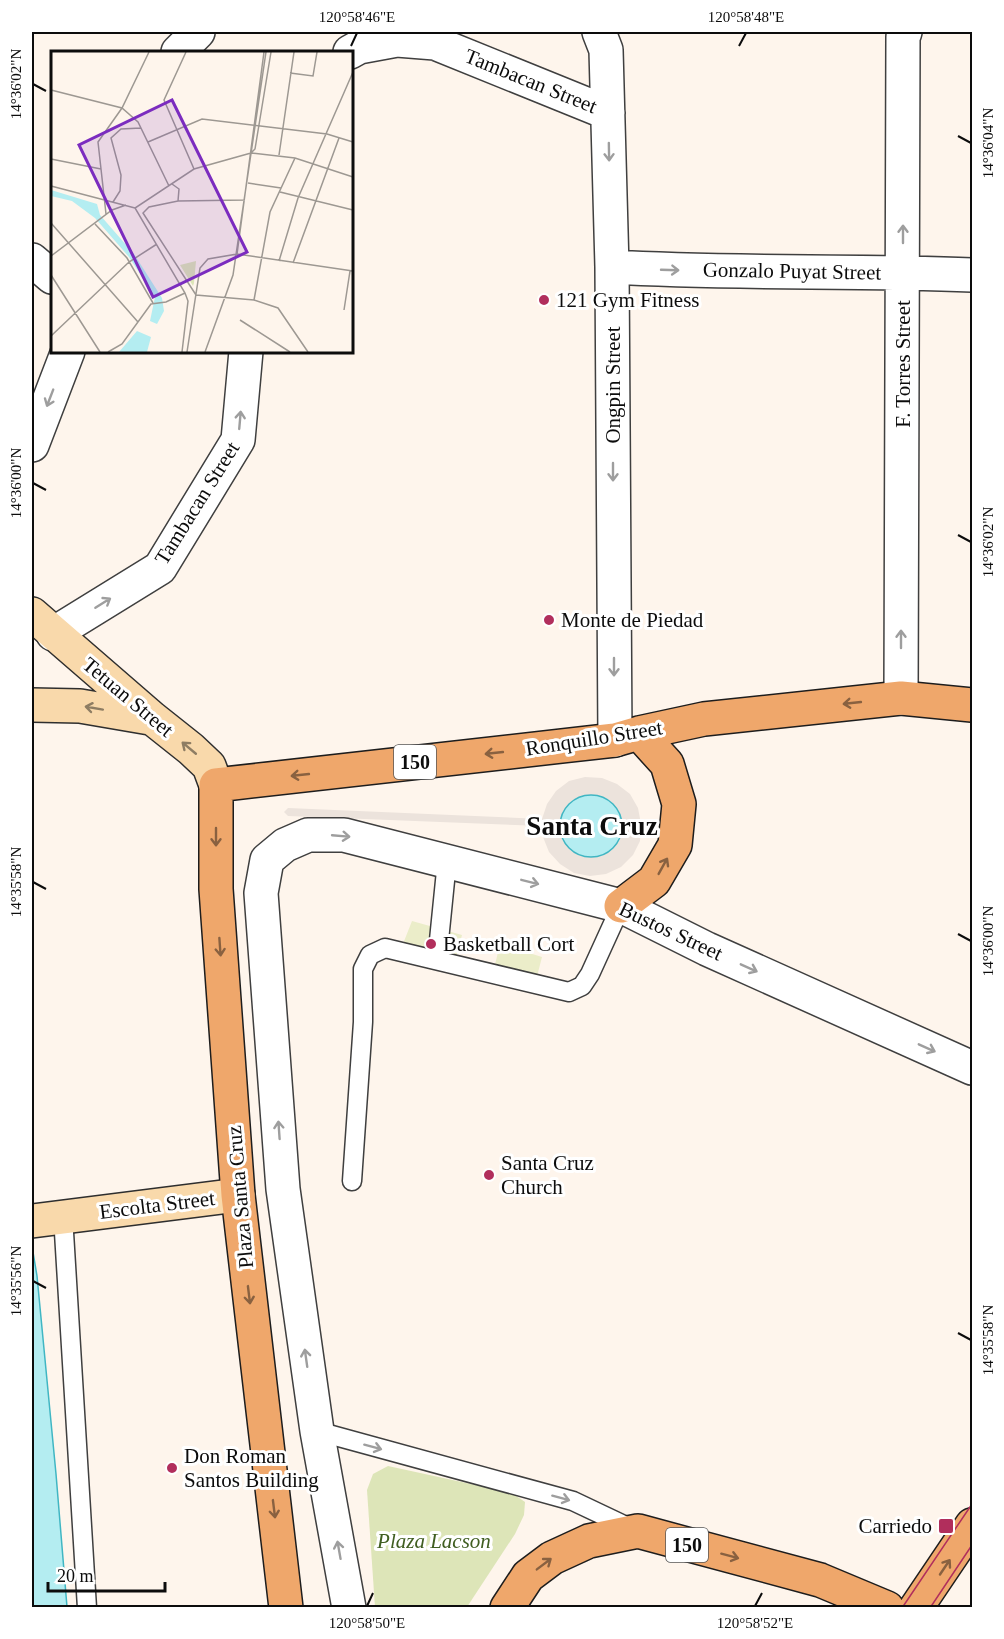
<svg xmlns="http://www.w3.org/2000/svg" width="1004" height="1639" font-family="'Times New Roman',serif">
  <rect width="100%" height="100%" fill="#fef5ec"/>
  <!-- green -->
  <path fill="#dde5b8" d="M 388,1466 L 512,1493 L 525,1502 L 524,1515 L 515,1534 L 467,1607 L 375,1607 L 367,1490 L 373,1474 Z"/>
  <!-- pitch -->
  <path fill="#ebedc9" d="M 412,921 L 462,935 L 453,969 L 399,954 Z
    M 500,944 L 542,957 L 534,988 L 492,977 Z"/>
  <!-- plaza -->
  <path fill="#ece3dc" d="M 585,777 L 602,778 L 617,784 L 630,794 L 638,808 L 641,824 L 640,841 L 633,855 L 621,867 L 606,874 L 590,876 L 574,873 L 560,864 L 549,852 L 543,837 L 542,826 L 288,816 L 284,812 L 288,808 L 542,819 L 547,804 L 556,791 L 569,781 Z"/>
  <!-- water -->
  <path fill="#b4edf1" stroke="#40b6c3" stroke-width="1.5" d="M560 826a31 31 0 1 1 62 0a31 31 0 1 1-62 0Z
    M 32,1246 L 37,1276 L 56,1474 L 67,1607 L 32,1607 Z"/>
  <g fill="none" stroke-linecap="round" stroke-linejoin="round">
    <defs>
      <path id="lane" d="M 437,960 L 447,861
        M 352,1181 L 363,1022 L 363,969 L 370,955 L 385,948 L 569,992 L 582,986 L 590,974 L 621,906
        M 63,1216 L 87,1608
        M 317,1431 L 573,1501 L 632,1529"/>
      <path id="street" d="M 599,32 L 606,50 L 612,267 L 615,740
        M 178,52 L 198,32
        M 350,52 L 359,47 L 397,40 L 435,43 L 608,113
        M 32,260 L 52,277
        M 612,267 C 732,274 852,270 972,275
        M 32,445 L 68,351
        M 53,634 L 160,568 L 238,440 L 246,351
        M 901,698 L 903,37 L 905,32
        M 349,1608 L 317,1431 L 283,1189 L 261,893 L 267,860 L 285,845 L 308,835 L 344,835 L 621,906 L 707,949 L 972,1068"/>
      <path id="secondary" d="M 32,614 L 152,718 L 191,749 L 209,766 L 216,785
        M 32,705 L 80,706 L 150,718
        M 32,1221 L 238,1195"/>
      <path id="primary" d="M 621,906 L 654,881 L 675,845 L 679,804 L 667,764 L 639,733
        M 286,1608 L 238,1195 L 216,889 L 216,785 L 615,740 L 639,733 L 704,719 L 901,698 L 972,705
        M 507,1608 L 528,1576 L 552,1558 L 589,1541 L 638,1531 L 820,1580 L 887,1608
        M 916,1608 L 972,1525"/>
    </defs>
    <!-- lane casing -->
    <use href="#lane" stroke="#3f3f3f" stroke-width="21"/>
    <!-- street casing -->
    <use href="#street" stroke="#3f3f3f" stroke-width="36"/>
    <!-- secondary casing -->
    <use href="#secondary" stroke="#2e2e2e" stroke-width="36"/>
    <!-- primary casing -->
    <use href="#primary" stroke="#1d1d1d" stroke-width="36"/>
    <!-- lane -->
    <use href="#lane" stroke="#fff" stroke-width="18"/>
    <!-- street -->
    <use href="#street" stroke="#fff" stroke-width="33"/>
    <!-- secondary -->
    <use href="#secondary" stroke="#f9d9ab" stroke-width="33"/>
    <!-- primary -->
    <use href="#primary" stroke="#efa76b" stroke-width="33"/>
    <!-- tram -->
    <path stroke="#b12e5c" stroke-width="1.5" d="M 902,1608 L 972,1504
      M 930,1608 L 972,1545"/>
  </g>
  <!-- one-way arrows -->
  <defs><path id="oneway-shaft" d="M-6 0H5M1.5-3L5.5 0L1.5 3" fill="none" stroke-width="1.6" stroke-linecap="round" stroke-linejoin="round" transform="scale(1.5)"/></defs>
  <g stroke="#9e9e9e">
    <use href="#oneway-shaft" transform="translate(609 152) rotate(89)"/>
    <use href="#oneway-shaft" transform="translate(903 234) rotate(-90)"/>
    <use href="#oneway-shaft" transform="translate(670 270) rotate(2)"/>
    <use href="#oneway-shaft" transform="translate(50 398) rotate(111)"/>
    <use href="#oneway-shaft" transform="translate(240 420) rotate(-85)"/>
    <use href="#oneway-shaft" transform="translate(613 472) rotate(90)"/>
    <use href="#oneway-shaft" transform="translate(103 603) rotate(-32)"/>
    <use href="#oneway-shaft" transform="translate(901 639) rotate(-90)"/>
    <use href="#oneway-shaft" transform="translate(614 667) rotate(90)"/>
    <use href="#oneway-shaft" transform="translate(341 836) rotate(5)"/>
    <use href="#oneway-shaft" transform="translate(530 882) rotate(14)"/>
    <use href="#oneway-shaft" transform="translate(749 968) rotate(24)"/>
    <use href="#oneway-shaft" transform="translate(927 1048) rotate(24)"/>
    <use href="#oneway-shaft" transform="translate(279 1130) rotate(-94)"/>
    <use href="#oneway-shaft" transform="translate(306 1358) rotate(-98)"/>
    <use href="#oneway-shaft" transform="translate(373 1447) rotate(15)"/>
    <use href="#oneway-shaft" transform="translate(561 1498) rotate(15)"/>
    <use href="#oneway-shaft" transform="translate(339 1550) rotate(-100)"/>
  </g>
  <g stroke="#896140">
    <use href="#oneway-shaft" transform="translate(852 703) rotate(174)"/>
    <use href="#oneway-shaft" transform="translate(494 753) rotate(174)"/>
    <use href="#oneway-shaft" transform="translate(300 775) rotate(174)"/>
    <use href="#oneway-shaft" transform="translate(216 837) rotate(90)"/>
    <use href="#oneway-shaft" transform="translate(663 866) rotate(-61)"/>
    <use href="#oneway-shaft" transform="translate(220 947) rotate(86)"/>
    <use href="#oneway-shaft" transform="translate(249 1295) rotate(83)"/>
    <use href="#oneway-shaft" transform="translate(274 1509) rotate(83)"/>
    <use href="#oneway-shaft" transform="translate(730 1556) rotate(15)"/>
    <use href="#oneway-shaft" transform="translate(544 1564) rotate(-37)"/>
    <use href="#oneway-shaft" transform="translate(945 1567) rotate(-56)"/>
  </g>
  <g stroke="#8e7d63">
    <use href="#oneway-shaft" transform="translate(94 708) rotate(-170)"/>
    <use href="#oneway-shaft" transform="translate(189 748) rotate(-140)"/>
  </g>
  <!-- ticks -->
  <path fill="none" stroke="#0c0c0c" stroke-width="2" d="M 351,46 L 357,33M 739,46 L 746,33M 33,84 L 46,91M 958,136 L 971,143M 33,483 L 46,490M 958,535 L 971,542M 33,882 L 46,889M 958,934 L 971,941M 33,1281 L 46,1288M 958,1333 L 971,1340M 367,1606 L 373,1593M 755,1606 L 762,1593"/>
  <!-- markers -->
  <g fill="#b12e5c" stroke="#fff" stroke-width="2">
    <circle cx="544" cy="300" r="6"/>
    <circle cx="549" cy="620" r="6"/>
    <circle cx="431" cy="944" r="6"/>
    <circle cx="489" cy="1175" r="6"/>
    <circle cx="172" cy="1468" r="6"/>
    <rect x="938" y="1518" width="16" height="16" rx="3"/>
  </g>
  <g text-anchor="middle" stroke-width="6" stroke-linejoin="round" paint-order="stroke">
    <!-- shield labels -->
    <g fill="#fff" stroke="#555" stroke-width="1.5">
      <rect x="394" y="745" width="42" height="34" rx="4.5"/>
      <rect x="666" y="1528" width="42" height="34" rx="4.5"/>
    </g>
    <g font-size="20" font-weight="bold" fill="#0c0c0c">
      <text x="415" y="769">150</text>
      <text x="687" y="1552">150</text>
    </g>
    <!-- street labels -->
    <g font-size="21" fill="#0c0c0c" stroke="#fff">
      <text transform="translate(531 81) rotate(22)" y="7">Tambacan Street</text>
      <text transform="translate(792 271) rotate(1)" y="7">Gonzalo Puyat Street</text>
      <text transform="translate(903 364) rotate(-90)" y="7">F. Torres Street</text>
      <text transform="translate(613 385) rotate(-90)" y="7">Ongpin Street</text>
      <text transform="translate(197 503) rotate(-58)" y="7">Tambacan Street</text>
      <text transform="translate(128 697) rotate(40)" y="7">Tetuan Street</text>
      <text transform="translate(594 738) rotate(-9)" y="7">Ronquillo Street</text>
      <text transform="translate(671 931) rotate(25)" y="7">Bustos Street</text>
      <text transform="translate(240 1197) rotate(-95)" y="7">Plaza Santa Cruz</text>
      <text transform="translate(157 1205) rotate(-7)" y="7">Escolta Street</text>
    </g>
    <!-- poi labels -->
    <g font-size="21" fill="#0c0c0c" stroke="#fff" text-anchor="start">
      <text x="556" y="307">121 Gym Fitness</text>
      <text x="561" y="627">Monte de Piedad</text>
      <text x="443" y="951">Basketball Cort</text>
      <text x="501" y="1170">Santa Cruz<tspan x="501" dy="24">Church</tspan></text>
      <text x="184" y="1463">Don Roman<tspan x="184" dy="24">Santos Building</tspan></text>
      <text x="932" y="1533" text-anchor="end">Carriedo</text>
    </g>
    <!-- park labels -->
    <g font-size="21" font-style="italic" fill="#405e21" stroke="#fff">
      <text x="434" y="1548">Plaza Lacson</text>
    </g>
    <!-- district labels -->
    <g font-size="27" font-weight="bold" fill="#0c0c0c" stroke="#fff">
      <text x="592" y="835">Santa Cruz</text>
    </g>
  </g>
  <!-- overview -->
  <g transform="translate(51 51)">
    <rect width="302" height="302" fill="#fef5ec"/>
    <path d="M 145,210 L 143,232 L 142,235 L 129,214 Z" fill="#dde5b8"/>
    <path d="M 0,139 L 46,153 L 49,164 L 83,203 L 111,247 L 113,260 L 106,273 L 99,270 L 104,246 L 78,206 L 44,167 L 21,150 L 0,145 ZM 86,280 L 100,286 L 96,301 L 68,301 Z" fill="#b4edf1"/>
    <path fill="none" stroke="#9d9892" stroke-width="1.5" d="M 135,1 L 113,49 L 143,118M 239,22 L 262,25 L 266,1M 0,39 L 71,57 L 87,71 L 118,135M 97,91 L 151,68 L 276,83 L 302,91M 200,102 L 244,107 L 302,126M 200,102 L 204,98 L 220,1M 228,104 L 243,1M 0,108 L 50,118M 197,132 L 230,137M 121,133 L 128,138 L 127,150M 0,135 L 84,157M 229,141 L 302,159M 194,149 L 127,150 L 98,156 L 92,162 L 145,244 L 203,249 L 227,257 L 257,301M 62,151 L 69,140 L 70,124 L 60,87 L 70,78 L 90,77M 55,163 L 47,91 L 71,57 L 98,1M 0,172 L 87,271M 44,173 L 76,207 L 102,252M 186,203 L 302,220M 0,205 L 61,159 L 75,154M 228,210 L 247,147 L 302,21M 242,212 L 288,87M 0,224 L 49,301M 203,249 L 219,161 L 244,107M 293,259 L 299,220M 189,269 L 239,301M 0,285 L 78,211 L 106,193M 57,301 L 71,293 L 100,253 L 115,251 L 134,242M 131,301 L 137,250 L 134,242 L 84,157 L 143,118 L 200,102M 136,301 L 149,217 L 157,208 L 186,203 L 213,1M 154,301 L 182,224 L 215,1"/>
    <path fill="#7b2cbf" fill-opacity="0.15" stroke="#7b2cbf" stroke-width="3" d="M 121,49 L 196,201 L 102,246 L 28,94 Z"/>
    <rect width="302" height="302" fill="none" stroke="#0c0c0c" stroke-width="3"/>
  </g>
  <!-- border -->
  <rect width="1004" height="1639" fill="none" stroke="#ffffff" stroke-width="66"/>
  <!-- scale -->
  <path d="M48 1582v9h117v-9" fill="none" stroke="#0c0c0c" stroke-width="3"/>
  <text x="57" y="1582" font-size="18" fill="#0c0c0c" stroke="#ffffff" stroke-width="4.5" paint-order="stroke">20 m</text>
  <rect x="33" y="33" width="938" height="1573" fill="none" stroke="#0c0c0c" stroke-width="2"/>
  <g font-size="15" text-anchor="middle" fill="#0c0c0c">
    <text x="357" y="22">120°58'46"E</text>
    <text x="746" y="22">120°58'48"E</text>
    <text transform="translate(16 84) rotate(-90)" y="5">14°36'02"N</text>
    <text transform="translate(988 143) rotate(-90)" y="5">14°36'04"N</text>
    <text transform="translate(16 483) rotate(-90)" y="5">14°36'00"N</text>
    <text transform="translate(988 542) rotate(-90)" y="5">14°36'02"N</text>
    <text transform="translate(16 882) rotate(-90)" y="5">14°35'58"N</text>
    <text transform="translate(988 941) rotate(-90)" y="5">14°36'00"N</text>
    <text transform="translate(16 1281) rotate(-90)" y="5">14°35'56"N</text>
    <text transform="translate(988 1340) rotate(-90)" y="5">14°35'58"N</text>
    <text x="367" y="1628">120°58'50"E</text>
    <text x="755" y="1628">120°58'52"E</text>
  </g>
</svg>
